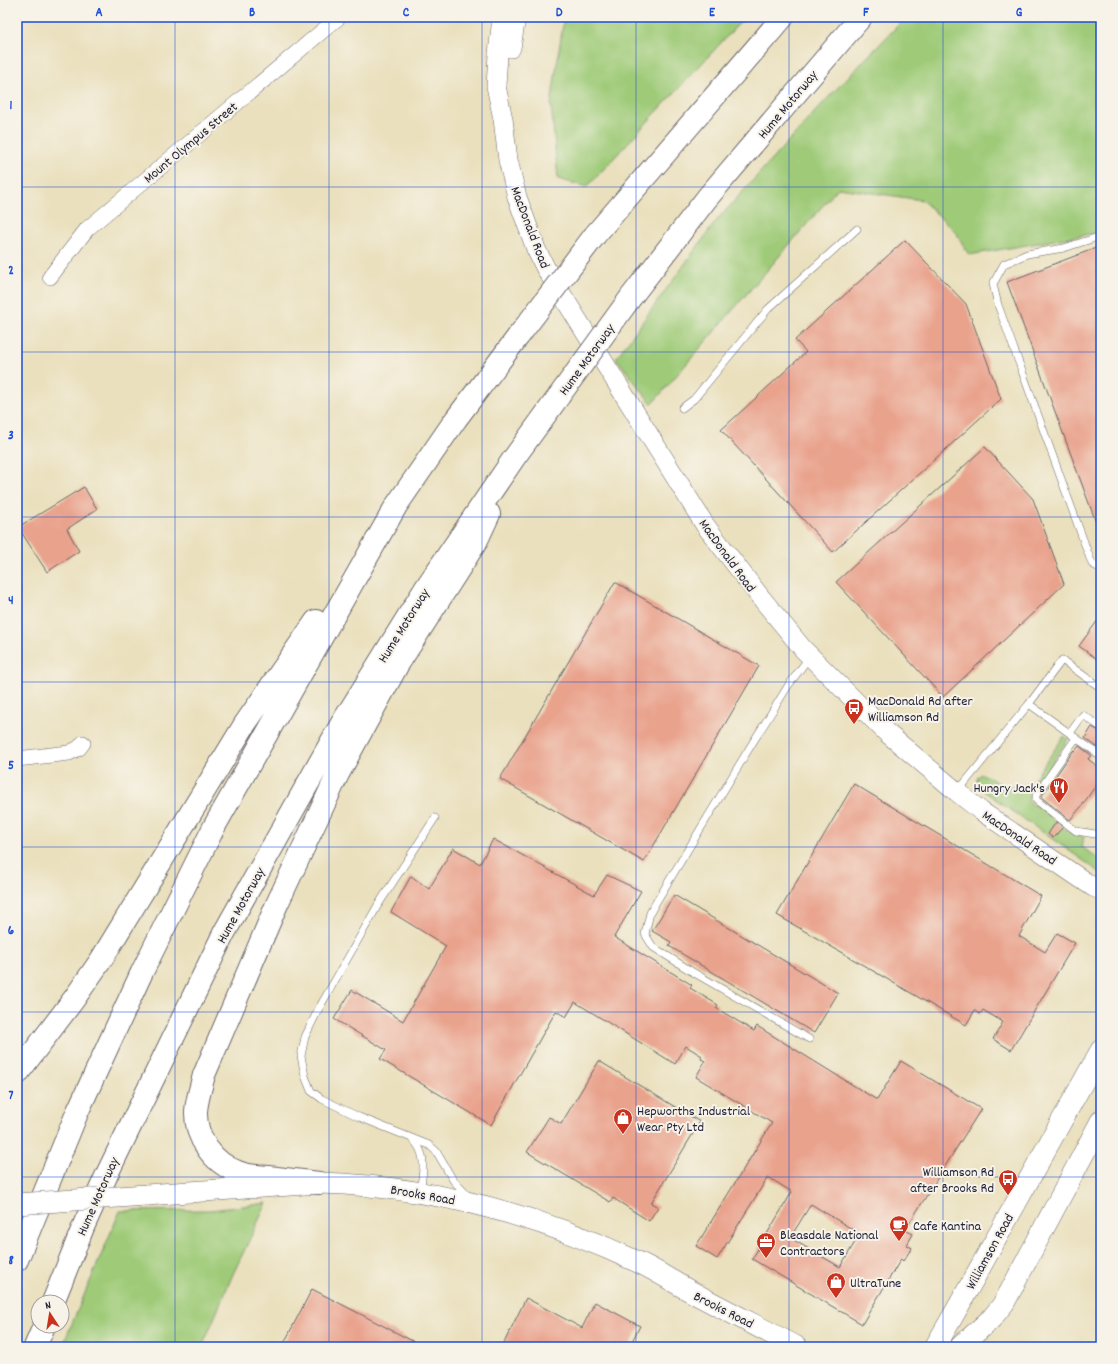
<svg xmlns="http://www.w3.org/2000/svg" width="1118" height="1364" font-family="Dekko,sans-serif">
  <rect width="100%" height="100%" fill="#f7f3e8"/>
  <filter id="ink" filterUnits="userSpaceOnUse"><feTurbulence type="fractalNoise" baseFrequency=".025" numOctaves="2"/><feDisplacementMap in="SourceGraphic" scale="8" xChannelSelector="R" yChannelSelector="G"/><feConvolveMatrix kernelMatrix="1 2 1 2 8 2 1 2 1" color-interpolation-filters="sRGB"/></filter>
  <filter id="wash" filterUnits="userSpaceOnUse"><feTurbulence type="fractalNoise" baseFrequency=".012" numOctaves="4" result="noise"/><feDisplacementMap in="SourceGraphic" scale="16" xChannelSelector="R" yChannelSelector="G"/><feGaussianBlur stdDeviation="0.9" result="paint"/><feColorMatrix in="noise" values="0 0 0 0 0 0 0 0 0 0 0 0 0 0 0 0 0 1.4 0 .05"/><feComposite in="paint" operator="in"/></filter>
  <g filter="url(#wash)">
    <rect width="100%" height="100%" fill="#eae0bd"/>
    <!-- green -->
    <path fill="#9fcb78" stroke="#60765a" d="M 564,17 L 745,17 L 587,187 L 558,179 L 551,104 Z
      M 906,17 L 1101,17 L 1101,232 L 969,255 L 955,231 L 922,200 L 838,188 L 652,404 L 616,358 L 717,220 L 822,104 Z
      M 1064,736 L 1068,739 L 1030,795 L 1028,801 C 1032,805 1037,806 1042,809 C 1046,812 1049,817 1053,820 C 1062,828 1072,834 1084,837 L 1082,847 L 1101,861 L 1101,873 L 978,787 C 976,782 976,776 982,774 C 987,776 992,779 996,782 C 1008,789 1020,788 1032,782 Z
      M 267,1203 L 233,1274 L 202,1347 L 62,1347 L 120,1211 L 211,1210 Z"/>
    <g id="blocks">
      <!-- building -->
      <path fill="#e9a28c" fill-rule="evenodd" d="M 905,240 L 966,304 L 1001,399 L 833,552 L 721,430 L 806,352 L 795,340 Z
        M 1101,246 L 1101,533 L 1100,533 L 1007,282 Z
        M 985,447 L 1033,499 L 1064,584 L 943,697 L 836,582 Z
        M 84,487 L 97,509 L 67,529 L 79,551 L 47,572 L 18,527 Z
        M 615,582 L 759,666 L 644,862 L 500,779 Z
        M 1101,616 L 1101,662 L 1079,646 Z
        M 1092,727 L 1101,732 L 1101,741 L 1097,747 L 1085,738 Z
        M 1079,746 L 1091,755 L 1088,759 L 1101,769 L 1101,778 L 1081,807 L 1070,820 L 1041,797 L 1074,750 L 1075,751 Z
        M 854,784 L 1041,896 L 1019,936 L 1045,952 L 1057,933 L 1075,943 L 1011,1050 L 993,1039 L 1003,1022 L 983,1010 L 980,1014 L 975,1010 L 966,1025 L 777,915 Z
        M 1056,822 L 1063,827 L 1053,838 L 1048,834 Z
        M 493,839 L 594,895 L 607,875 L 641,891 L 614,937 L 692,985 L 690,988 L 718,1005 L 716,1008 L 754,1031 L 757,1026 L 877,1100 L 901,1061 L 981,1109 L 905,1230 L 913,1234 L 907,1245 L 912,1248 L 903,1261 L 901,1259 L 862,1324 L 752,1259 L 792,1192 L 768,1177 L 717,1259 L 696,1246 L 772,1123 L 696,1077 L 705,1061 L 701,1059 L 702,1056 L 686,1046 L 675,1064 L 575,1002 L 566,1017 L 556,1011 L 491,1125 L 380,1059 L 386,1050 L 334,1019 L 352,990 L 403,1021 L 446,946 L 391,912 L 411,876 L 429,889 L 453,848 L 480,864 ZM 811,1204 L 860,1234 L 840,1267 L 790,1238 Z
        M 674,895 L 838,993 L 814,1033 L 669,946 L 671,942 L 652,931 Z
        M 599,1061 L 700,1122 L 651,1203 L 658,1207 L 649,1221 L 613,1198 L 610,1202 L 527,1152 L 549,1117 L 561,1124 Z
        M 312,1289 L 424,1347 L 282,1347 Z
        M 526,1298 L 582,1328 L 595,1302 L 640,1326 L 629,1347 L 502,1347 Z"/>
    </g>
  </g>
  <g filter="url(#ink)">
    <use href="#blocks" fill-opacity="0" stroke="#686468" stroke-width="1"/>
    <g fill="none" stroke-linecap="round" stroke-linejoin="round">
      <defs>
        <path id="service" d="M 1101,236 L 1064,248 L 1027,254 L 1004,264 L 993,284 L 998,305 L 1092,564 L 1101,569
          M 682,408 L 694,399 L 768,309 L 857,229
          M 1029,704 L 1062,660 L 1101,688
          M 1070,733 L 1083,715 L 1101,727
          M 1076,738 L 1036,795 L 1036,800 L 1076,831 L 1095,834
          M 958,791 L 1029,704 L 1101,756
          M 435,818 L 378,905 L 318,1010 L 305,1037 L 301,1056 L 305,1076 L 311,1091 L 322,1099 L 359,1117 L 429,1145 L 436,1151 L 453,1180 L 468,1196
          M 809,1039 L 691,971 L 653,947 L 645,934 L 650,913 L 655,904 L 750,747 L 788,686 L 810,656
          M 411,1138 C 428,1152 423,1172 420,1192"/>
        <path id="minor" d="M 50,277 L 87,229 L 339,17
          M 17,759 L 69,753 L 79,748 L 83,743"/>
        <path id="tertiary" d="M 502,17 L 498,54 L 496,86 L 503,119 L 508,160 L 517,197 L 536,249 L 546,269 L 705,525 L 758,594 L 803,649 L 887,733 L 957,792 L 981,811 L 1093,887 L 1101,890
          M 511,48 L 516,17"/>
        <path id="secondary" d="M 146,1195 L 319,1183 C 431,1186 539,1215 640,1263 C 657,1271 673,1282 690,1291 C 725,1310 761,1328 797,1347
          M 935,1347 L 957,1309 L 1101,1050
          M 960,1347 L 992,1318 L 1004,1303 L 1101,1121"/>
        <path id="motorway" d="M 595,235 L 783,17
          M 631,297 L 707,198 L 861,17
          M 17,1074 L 74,999 L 101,960 L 245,724 L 316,621
          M 319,1183 C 302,1181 285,1179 268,1177 C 258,1176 247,1176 238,1172 C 213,1163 195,1138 196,1111 C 197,1099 201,1087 204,1075 L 277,904 L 338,774 L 398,664 L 476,542 L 489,514
          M 17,1260 L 77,1113 L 142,972 L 214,827 L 396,506 L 456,419 L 520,334
          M 53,1302 L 84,1225 L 108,1172 L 224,933 L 342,723 L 425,589 L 514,458 L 559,396
          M 35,1347 L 44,1326"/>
      </defs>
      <!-- service casing -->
      <use href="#service" stroke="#686468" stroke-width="8"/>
      <!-- minor casing -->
      <use href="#minor" stroke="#686468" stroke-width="16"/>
      <!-- tertiary casing -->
      <use href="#tertiary" stroke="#686468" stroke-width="20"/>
      <!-- secondary casing -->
      <use href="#secondary" stroke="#686468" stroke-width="22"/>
      <!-- motorway casing -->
      <use href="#motorway" stroke="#686468" stroke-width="24"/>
      <!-- service -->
      <use href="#service" stroke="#fff" stroke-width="7"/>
      <!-- minor -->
      <use href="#minor" stroke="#fff" stroke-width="15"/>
      <!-- tertiary -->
      <use href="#tertiary" stroke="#fff" stroke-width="19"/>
      <!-- secondary -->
      <use href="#secondary" stroke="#fff" stroke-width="21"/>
      <!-- motorway -->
      <use href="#motorway" stroke="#fff" stroke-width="22"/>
      <defs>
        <path id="secondary-bridge" d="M 17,1204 L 146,1195"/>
        <path id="motorway-bridge" d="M 520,334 L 595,235
          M 559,396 L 631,297"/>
      </defs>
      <!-- secondary-bridge casing -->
      <use href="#secondary-bridge" stroke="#686468" stroke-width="22" stroke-linecap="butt"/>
      <!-- motorway-bridge casing -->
      <use href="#motorway-bridge" stroke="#686468" stroke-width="24" stroke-linecap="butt"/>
      <!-- secondary-bridge -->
      <use href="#secondary-bridge" stroke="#fff" stroke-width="21"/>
      <!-- motorway-bridge -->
      <use href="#motorway-bridge" stroke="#fff" stroke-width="22"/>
    </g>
  </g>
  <!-- grid -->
  <path fill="none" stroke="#1d4ed8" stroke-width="1" stroke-opacity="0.55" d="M 175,17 L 175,1347M 329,17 L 329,1347M 482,17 L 482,1347M 636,17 L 636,1347M 789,17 L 789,1347M 943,17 L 943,1347M 17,187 L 1101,187M 17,352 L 1101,352M 17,517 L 1101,517M 17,682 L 1101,682M 17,847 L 1101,847M 17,1012 L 1101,1012M 17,1177 L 1101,1177"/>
  <!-- icons -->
  <defs>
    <symbol id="bus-pin" viewBox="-11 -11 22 30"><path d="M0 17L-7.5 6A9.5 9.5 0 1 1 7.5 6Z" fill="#c8321e" stroke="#f7f3e8"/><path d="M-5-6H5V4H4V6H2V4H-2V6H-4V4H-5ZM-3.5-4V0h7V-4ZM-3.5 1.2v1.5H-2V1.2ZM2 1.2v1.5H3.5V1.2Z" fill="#fff"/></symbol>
    <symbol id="restaurant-pin" viewBox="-11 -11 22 30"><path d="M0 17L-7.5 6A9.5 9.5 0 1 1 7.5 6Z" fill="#c8321e" stroke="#f7f3e8"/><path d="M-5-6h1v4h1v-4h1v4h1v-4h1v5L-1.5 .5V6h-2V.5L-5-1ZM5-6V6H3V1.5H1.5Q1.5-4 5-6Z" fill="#fff"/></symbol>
    <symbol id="shop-pin" viewBox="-11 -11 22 30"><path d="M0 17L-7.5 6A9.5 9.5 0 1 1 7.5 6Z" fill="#c8321e" stroke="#f7f3e8"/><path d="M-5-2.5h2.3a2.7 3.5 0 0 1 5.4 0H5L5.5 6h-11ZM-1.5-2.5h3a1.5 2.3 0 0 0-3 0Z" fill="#fff"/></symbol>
    <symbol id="cafe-pin" viewBox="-11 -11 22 30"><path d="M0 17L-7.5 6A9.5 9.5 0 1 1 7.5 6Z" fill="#c8321e" stroke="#f7f3e8"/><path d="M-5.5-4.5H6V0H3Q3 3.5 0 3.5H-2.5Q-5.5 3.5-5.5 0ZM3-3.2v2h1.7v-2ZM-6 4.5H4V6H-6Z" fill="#fff"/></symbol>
    <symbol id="office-pin" viewBox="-11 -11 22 30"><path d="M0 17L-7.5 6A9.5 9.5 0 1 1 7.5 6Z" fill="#c8321e" stroke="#f7f3e8"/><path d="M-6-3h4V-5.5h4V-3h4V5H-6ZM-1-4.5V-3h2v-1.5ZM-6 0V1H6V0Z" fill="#fff"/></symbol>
  </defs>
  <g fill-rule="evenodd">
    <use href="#bus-pin" x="843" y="697" width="22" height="30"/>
    <use href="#restaurant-pin" x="1048" y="776" width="22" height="30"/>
    <use href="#shop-pin" x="612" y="1107" width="22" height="30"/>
    <use href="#bus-pin" x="997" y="1168" width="22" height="30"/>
    <use href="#cafe-pin" x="888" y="1214" width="22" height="30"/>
    <use href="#office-pin" x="755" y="1231" width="22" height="30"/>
    <use href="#shop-pin" x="825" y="1271" width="22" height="30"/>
  </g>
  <g text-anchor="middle" stroke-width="4" stroke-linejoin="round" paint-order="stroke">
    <!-- street labels -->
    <g font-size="14" fill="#22223b" stroke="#f7f3e8">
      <text transform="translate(787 104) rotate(-50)" y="5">Hume Motorway</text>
      <text transform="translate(190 142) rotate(-40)" y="5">Mount Olympus Street</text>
      <text transform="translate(531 227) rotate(69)" y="5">MacDonald Road</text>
      <text transform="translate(586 359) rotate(-54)" y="5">Hume Motorway</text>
      <text transform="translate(728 555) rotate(54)" y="5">MacDonald Road</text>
      <text transform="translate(403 625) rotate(-58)" y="5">Hume Motorway</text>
      <text transform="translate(1020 837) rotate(34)" y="5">MacDonald Road</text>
      <text transform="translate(240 905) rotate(-61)" y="5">Hume Motorway</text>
      <text transform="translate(423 1194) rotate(10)" y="5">Brooks Road</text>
      <text transform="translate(97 1196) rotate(-66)" y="5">Hume Motorway</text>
      <text transform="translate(989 1251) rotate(-61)" y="5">Williamson Road</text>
      <text transform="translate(724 1309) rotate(27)" y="5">Brooks Road</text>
    </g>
    <!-- poi labels -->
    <g font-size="14" fill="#22223b" stroke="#f7f3e8" text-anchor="start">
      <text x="868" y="705">MacDonald Rd after<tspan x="868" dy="16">Williamson Rd</tspan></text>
      <text x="1045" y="792" text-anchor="end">Hungry Jack's</text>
      <text x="637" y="1115">Hepworths Industrial<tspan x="637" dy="16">Wear Pty Ltd</tspan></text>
      <text x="994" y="1176" text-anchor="end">Williamson Rd<tspan x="994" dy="16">after Brooks Rd</tspan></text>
      <text x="913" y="1230">Cafe Kantina</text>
      <text x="780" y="1239">Bleasdale National<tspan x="780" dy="16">Contractors</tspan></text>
      <text x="850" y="1287">UltraTune</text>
    </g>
  </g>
  <!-- margin -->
  <rect width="1118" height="1364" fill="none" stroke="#f7f3e8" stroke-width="44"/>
  <!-- north arrow -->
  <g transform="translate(50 1314) rotate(348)"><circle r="19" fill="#f7f3e8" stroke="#a29fa3"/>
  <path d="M0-3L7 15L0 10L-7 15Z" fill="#c8321e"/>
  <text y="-6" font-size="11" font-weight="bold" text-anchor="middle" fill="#22223b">N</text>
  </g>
  <rect x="22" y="22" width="1074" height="1320" fill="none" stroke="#1d4ed8" stroke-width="1.5"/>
  <g font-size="13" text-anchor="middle" font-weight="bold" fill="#1d4ed8">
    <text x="99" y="16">A</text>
    <text x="252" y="16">B</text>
    <text x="406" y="16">C</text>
    <text x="559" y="16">D</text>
    <text x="712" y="16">E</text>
    <text x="866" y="16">F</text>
    <text x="1019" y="16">G</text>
    <text x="11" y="109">1</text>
    <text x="11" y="274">2</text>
    <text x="11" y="439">3</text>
    <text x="11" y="604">4</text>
    <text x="11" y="769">5</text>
    <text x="11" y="934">6</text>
    <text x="11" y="1099">7</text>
    <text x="11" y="1264">8</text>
  </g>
</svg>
